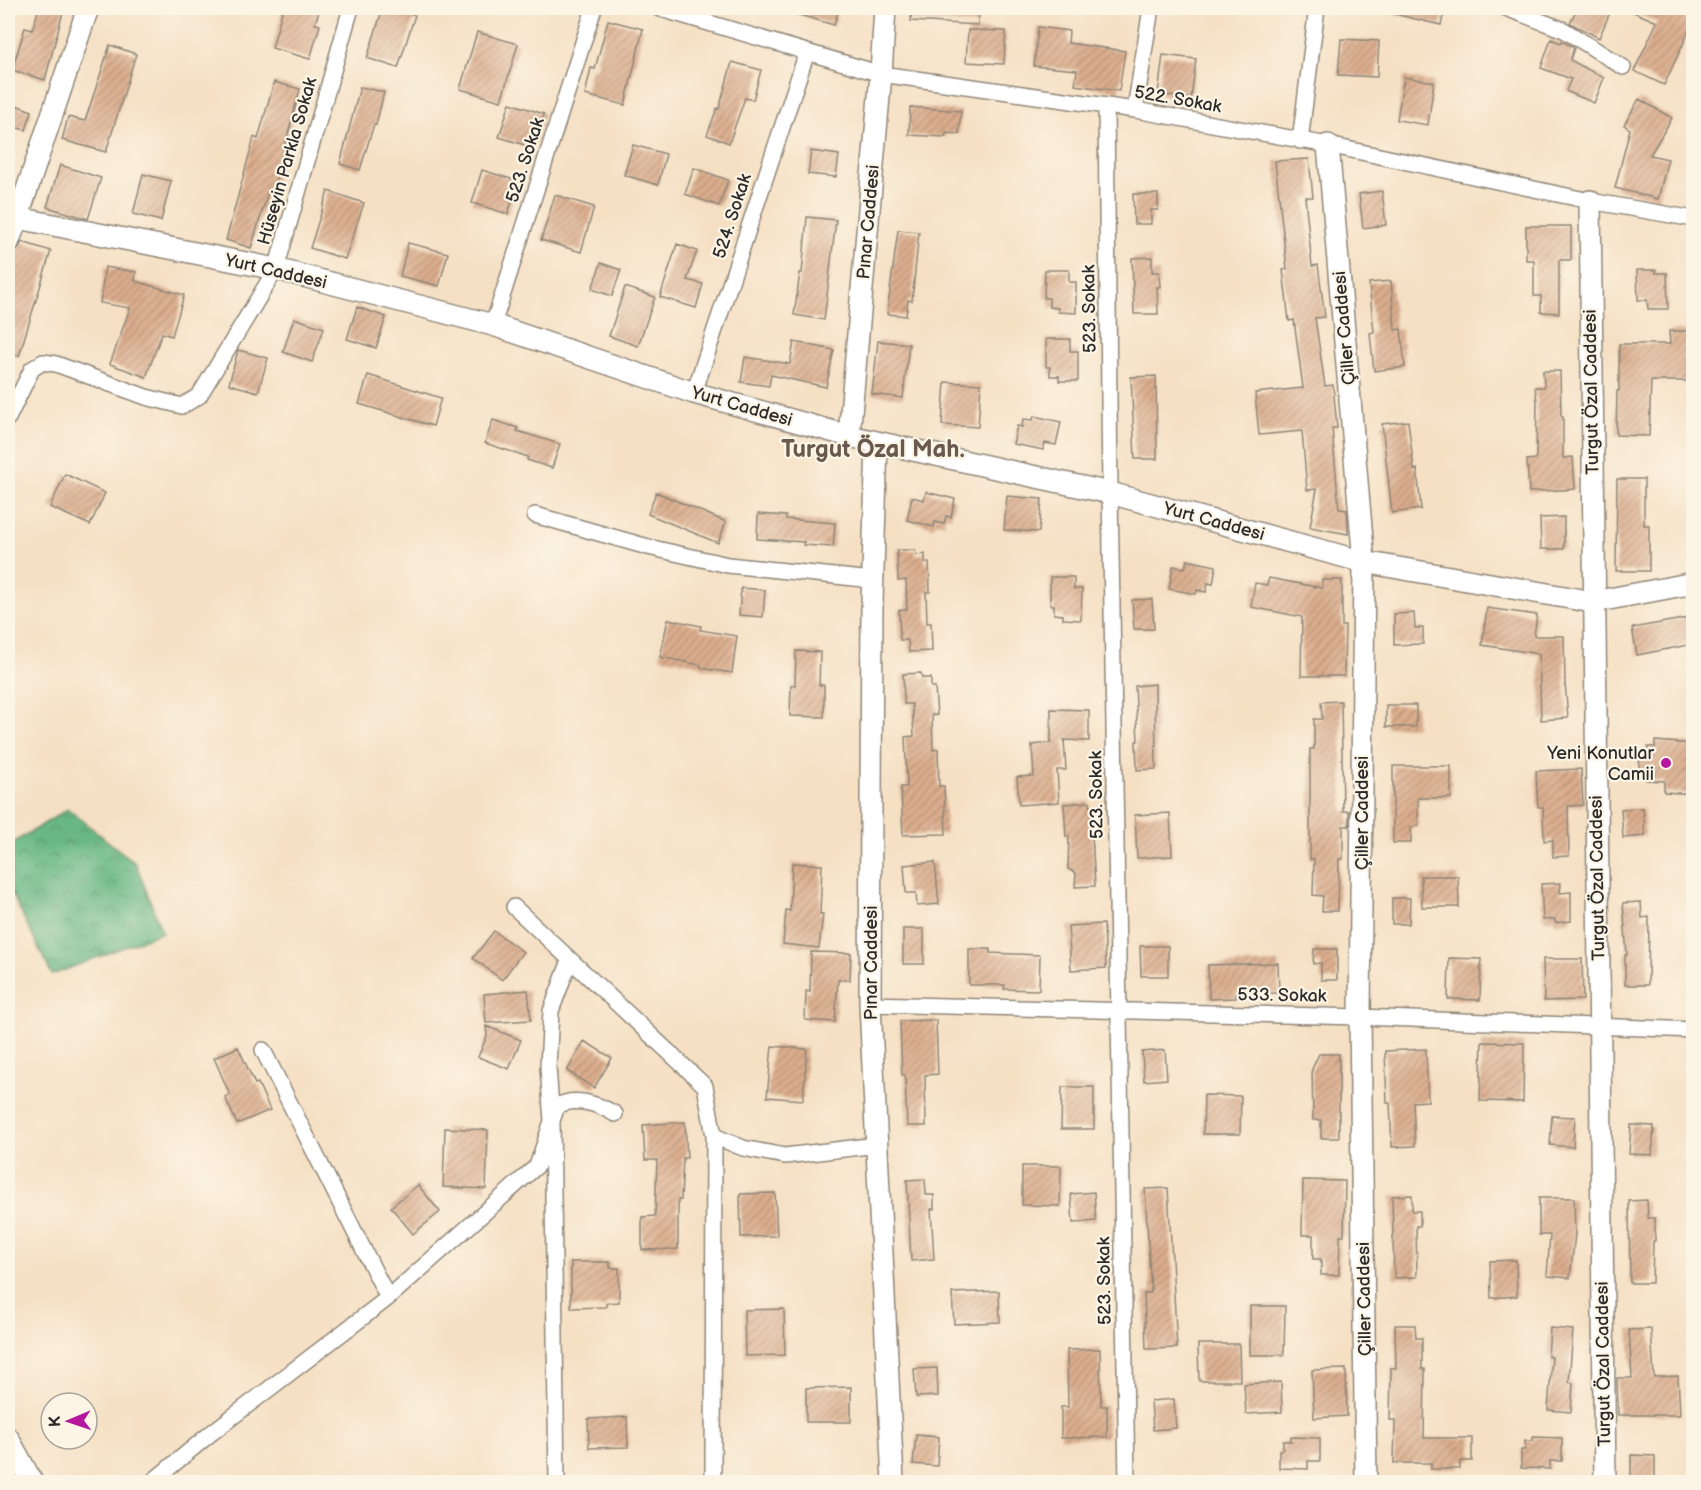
<svg xmlns="http://www.w3.org/2000/svg" width="1701" height="1490" font-family="'Balsamiq Sans',sans-serif">
  <defs>
    <pattern id="forest-crowns" width="20" height="18" patternUnits="userSpaceOnUse" patternTransform="scale(1.5)"><rect width="20" height="18" fill="#69b884"/><path d="M2 6a3 3 0 1 1 6 0M12 15a3 3 0 1 1 6 0" fill="none" stroke="#57966c"/></pattern>
    <pattern id="building-hatch" width="6" height="6" patternUnits="userSpaceOnUse" patternTransform="scale(1.5)"><rect width="6" height="6" fill="#dcae8e"/><path d="M-1 1l2-2M0 6l6-6M5 7l2-2" fill="none" stroke="#b38e74"/></pattern>
  </defs>
  <rect width="100%" height="100%" fill="#fcf5e5"/>
  <filter id="ink" filterUnits="userSpaceOnUse"><feTurbulence type="fractalNoise" baseFrequency=".0167" numOctaves="2"/><feDisplacementMap in="SourceGraphic" scale="12" xChannelSelector="R" yChannelSelector="G"/><feConvolveMatrix kernelMatrix="1 2 1 2 8 2 1 2 1" color-interpolation-filters="sRGB"/></filter>
  <filter id="wash" filterUnits="userSpaceOnUse"><feTurbulence type="fractalNoise" baseFrequency=".008" numOctaves="4" result="noise"/><feDisplacementMap in="SourceGraphic" scale="24" xChannelSelector="R" yChannelSelector="G"/><feGaussianBlur stdDeviation="1.35" result="paint"/><feColorMatrix in="noise" values="0 0 0 0 0 0 0 0 0 0 0 0 0 0 0 0 0 1.4 0 .05"/><feComposite in="paint" operator="in"/></filter>
  <g filter="url(#wash)">
    <rect width="100%" height="100%" fill="#f5e0c4"/>
    <!-- forest -->
    <path fill="url(#forest-crowns)" stroke="#4a7258" stroke-width="1.5" d="M 68,809 L 136,864 L 162,932 L 52,975 L 8,886 L 8,846 Z"/>
    <g id="blocks">
      <!-- building -->
      <path fill="url(#building-hatch)" d="M 39,8 L 64,8 L 45,80 L 12,70 L 25,28 L 32,30 Z
        M 283,8 L 320,8 L 315,24 L 320,25 L 310,59 L 272,48 Z
        M 383,8 L 392,8 L 415,15 L 398,68 L 367,58 Z
        M 787,8 L 839,8 L 834,25 L 786,11 Z
        M 912,8 L 979,8 L 978,25 L 911,21 Z
        M 1390,8 L 1445,8 L 1441,25 L 1390,13 Z
        M 1577,8 L 1612,8 L 1599,38 L 1570,23 Z
        M 1624,8 L 1694,8 L 1694,20 L 1664,85 L 1634,71 L 1657,22 Z
        M 608,20 L 643,29 L 625,105 L 585,95 L 591,68 L 595,69 Z
        M 1038,27 L 1069,31 L 1068,43 L 1125,51 L 1119,91 L 1075,85 L 1077,70 L 1034,66 Z
        M 968,30 L 1006,31 L 1004,64 L 966,62 Z
        M 477,32 L 518,44 L 501,101 L 460,89 Z
        M 1341,39 L 1379,41 L 1377,77 L 1338,75 Z
        M 1551,39 L 1561,43 L 1562,41 L 1574,48 L 1570,60 L 1604,78 L 1594,103 L 1566,91 L 1571,79 L 1541,68 Z
        M 110,45 L 136,54 L 106,152 L 62,140 L 68,117 L 85,121 Z
        M 1163,55 L 1196,59 L 1191,99 L 1158,94 Z
        M 732,62 L 761,70 L 753,100 L 745,98 L 729,143 L 707,135 L 717,108 L 719,109 Z
        M 1404,77 L 1434,82 L 1428,125 L 1397,120 Z
        M 274,82 L 300,89 L 273,190 L 269,189 L 251,248 L 226,240 L 254,137 L 258,139 Z
        M 360,87 L 384,92 L 376,125 L 374,124 L 360,170 L 340,164 Z
        M 1639,99 L 1672,118 L 1650,155 L 1668,159 L 1658,199 L 1615,188 L 1630,129 L 1624,125 Z
        M 510,103 L 544,114 L 534,148 L 499,137 Z
        M 16,105 L 32,111 L 26,130 L 9,126 Z
        M 910,107 L 961,111 L 959,134 L 946,133 L 945,137 L 909,135 Z
        M 633,145 L 666,154 L 658,185 L 624,175 Z
        M 811,151 L 839,155 L 836,177 L 808,174 Z
        M 1309,159 L 1313,197 L 1305,197 L 1312,266 L 1318,265 L 1325,317 L 1315,318 L 1325,386 L 1333,385 L 1337,428 L 1332,428 L 1339,509 L 1347,510 L 1348,534 L 1310,527 L 1317,489 L 1307,490 L 1302,431 L 1259,435 L 1255,393 L 1303,388 L 1294,320 L 1289,321 L 1283,270 L 1287,269 L 1275,161 Z
        M 60,165 L 101,178 L 88,219 L 47,207 Z
        M 694,168 L 728,180 L 719,206 L 685,194 Z
        M 482,170 L 518,181 L 508,214 L 472,203 Z
        M 143,174 L 171,181 L 161,221 L 133,214 Z
        M 328,191 L 364,203 L 345,259 L 310,248 Z
        M 1382,191 L 1386,225 L 1363,228 L 1359,194 Z
        M 1133,194 L 1158,194 L 1158,210 L 1151,210 L 1151,224 L 1134,224 Z
        M 555,195 L 594,207 L 581,252 L 541,240 Z
        M 807,217 L 836,220 L 824,320 L 794,315 L 800,273 L 802,273 Z
        M 1526,226 L 1571,226 L 1571,260 L 1559,260 L 1559,313 L 1541,312 L 1541,296 L 1534,296 L 1534,260 L 1526,260 Z
        M 898,230 L 919,232 L 912,301 L 908,300 L 906,316 L 887,314 Z
        M 22,242 L 51,251 L 19,356 L 8,353 L 8,265 L 11,255 L 16,252 Z
        M 408,243 L 448,253 L 439,286 L 400,276 Z
        M 677,244 L 697,251 L 687,280 L 703,284 L 696,308 L 660,297 Z
        M 1152,257 L 1152,272 L 1159,272 L 1160,287 L 1157,287 L 1158,314 L 1134,314 L 1132,258 Z
        M 601,263 L 621,270 L 612,296 L 592,289 Z
        M 105,267 L 136,272 L 135,281 L 184,295 L 172,336 L 162,333 L 146,377 L 110,364 L 130,308 L 100,303 Z
        M 1045,270 L 1069,270 L 1069,282 L 1076,282 L 1076,313 L 1058,312 L 1058,308 L 1049,307 L 1049,298 L 1044,298 Z
        M 1637,270 L 1656,270 L 1656,273 L 1667,273 L 1668,309 L 1648,309 L 1647,300 L 1638,300 Z
        M 1391,281 L 1395,330 L 1401,329 L 1405,367 L 1374,371 L 1370,333 L 1374,332 L 1369,283 Z
        M 625,287 L 655,297 L 638,346 L 609,336 Z
        M 357,307 L 386,317 L 376,348 L 347,339 Z
        M 294,318 L 324,328 L 312,362 L 283,352 Z
        M 1669,331 L 1694,331 L 1694,381 L 1651,381 L 1649,436 L 1616,435 L 1617,391 L 1619,391 L 1619,344 L 1670,344 Z
        M 1046,339 L 1070,339 L 1070,351 L 1078,351 L 1078,381 L 1059,381 L 1059,376 L 1050,376 L 1050,367 L 1046,367 Z
        M 878,341 L 909,344 L 903,398 L 872,394 Z
        M 794,342 L 834,350 L 826,387 L 771,375 L 769,386 L 741,382 L 745,357 L 790,364 Z
        M 238,350 L 268,358 L 258,392 L 229,384 Z
        M 1543,371 L 1560,371 L 1561,416 L 1563,416 L 1563,458 L 1573,457 L 1575,489 L 1529,492 L 1527,460 L 1536,459 L 1537,401 L 1535,387 L 1544,387 Z
        M 368,375 L 441,398 L 433,426 L 359,404 Z
        M 1156,376 L 1157,459 L 1135,459 L 1131,377 Z
        M 945,382 L 981,384 L 978,427 L 942,425 Z
        M 1034,416 L 1061,422 L 1056,445 L 1045,443 L 1043,450 L 1013,444 L 1017,426 L 1022,427 L 1023,419 L 1033,420 Z
        M 493,420 L 518,428 L 517,431 L 560,444 L 552,468 L 527,460 L 528,457 L 485,443 Z
        M 1408,421 L 1414,470 L 1417,469 L 1421,509 L 1392,513 L 1382,424 Z
        M 65,474 L 105,493 L 90,525 L 50,507 Z
        M 1617,479 L 1644,479 L 1644,525 L 1649,525 L 1649,571 L 1616,571 Z
        M 656,492 L 726,522 L 718,543 L 648,514 Z
        M 926,492 L 955,499 L 951,517 L 946,516 L 944,524 L 935,522 L 934,527 L 907,520 L 912,497 L 924,500 Z
        M 1007,496 L 1042,499 L 1039,532 L 1004,530 Z
        M 758,514 L 786,516 L 786,519 L 835,523 L 833,547 L 803,545 L 804,542 L 757,539 Z
        M 1564,517 L 1564,549 L 1541,549 L 1540,518 Z
        M 897,550 L 915,550 L 916,555 L 925,554 L 925,563 L 929,563 L 930,592 L 926,592 L 927,623 L 931,623 L 932,651 L 909,652 L 908,640 L 900,640 L 899,610 L 907,609 L 906,580 L 898,581 Z
        M 1187,560 L 1216,566 L 1213,584 L 1208,583 L 1206,592 L 1197,590 L 1196,594 L 1169,589 L 1173,566 L 1185,568 Z
        M 1050,577 L 1074,577 L 1074,589 L 1082,589 L 1081,620 L 1063,619 L 1063,615 L 1054,614 L 1054,605 L 1050,605 Z
        M 1269,578 L 1322,588 L 1322,580 L 1342,580 L 1342,626 L 1345,626 L 1344,676 L 1301,676 L 1302,617 L 1251,607 L 1255,583 L 1267,585 Z
        M 741,588 L 765,590 L 763,617 L 739,615 Z
        M 1152,599 L 1154,629 L 1134,629 L 1132,600 Z
        M 1487,608 L 1537,615 L 1534,636 L 1564,636 L 1565,683 L 1568,718 L 1541,720 L 1539,654 L 1482,645 Z
        M 1414,613 L 1415,628 L 1423,628 L 1423,644 L 1394,645 L 1394,614 Z
        M 1694,617 L 1694,644 L 1637,655 L 1632,628 Z
        M 668,619 L 701,626 L 700,630 L 737,636 L 732,673 L 701,668 L 701,665 L 660,657 Z
        M 796,651 L 820,652 L 819,685 L 824,685 L 824,717 L 790,716 L 791,685 L 795,685 Z
        M 921,673 L 922,678 L 931,678 L 931,687 L 935,687 L 937,715 L 932,715 L 933,750 L 938,749 L 939,786 L 944,786 L 946,834 L 903,835 L 901,787 L 907,787 L 905,737 L 914,736 L 912,704 L 904,704 L 903,674 Z
        M 1155,684 L 1156,769 L 1137,770 L 1136,741 L 1138,741 L 1135,686 Z
        M 1341,701 L 1343,811 L 1349,811 L 1349,826 L 1343,826 L 1343,859 L 1339,859 L 1338,911 L 1322,911 L 1323,896 L 1313,895 L 1314,859 L 1310,859 L 1310,749 L 1314,749 L 1314,719 L 1322,719 L 1321,702 Z
        M 1386,705 L 1416,705 L 1416,727 L 1386,727 Z
        M 1051,709 L 1089,710 L 1089,741 L 1064,740 L 1066,770 L 1057,770 L 1059,802 L 1019,805 L 1017,777 L 1034,776 L 1032,745 L 1051,743 Z
        M 1655,741 L 1694,744 L 1694,794 L 1664,792 L 1664,781 L 1646,780 L 1647,770 L 1639,770 L 1640,756 L 1648,756 L 1648,747 L 1655,747 Z
        M 1393,766 L 1451,766 L 1451,798 L 1418,798 L 1418,826 L 1411,827 L 1411,843 L 1393,843 Z
        M 1581,769 L 1583,805 L 1568,806 L 1569,856 L 1553,857 L 1553,840 L 1544,841 L 1543,807 L 1538,807 L 1536,771 Z
        M 1090,802 L 1095,886 L 1075,887 L 1076,873 L 1068,869 L 1069,836 L 1066,836 L 1064,804 Z
        M 1643,808 L 1645,836 L 1623,838 L 1621,809 Z
        M 1170,813 L 1172,856 L 1137,858 L 1135,815 Z
        M 935,862 L 939,904 L 917,906 L 916,893 L 906,893 L 904,865 Z
        M 792,863 L 822,865 L 820,914 L 823,914 L 819,948 L 783,944 L 786,910 L 790,911 Z
        M 1421,876 L 1458,876 L 1459,907 L 1422,907 Z
        M 1561,883 L 1560,893 L 1571,892 L 1571,921 L 1555,923 L 1555,919 L 1543,920 L 1541,884 Z
        M 1392,898 L 1410,898 L 1409,924 L 1392,924 Z
        M 1641,902 L 1642,918 L 1649,917 L 1648,985 L 1625,985 L 1625,955 L 1627,955 L 1623,903 Z
        M 1104,924 L 1106,968 L 1071,970 L 1068,926 Z
        M 903,929 L 924,929 L 924,964 L 903,964 Z
        M 494,931 L 523,952 L 502,980 L 473,958 Z
        M 1140,946 L 1168,946 L 1168,976 L 1141,976 Z
        M 969,949 L 990,949 L 990,953 L 1040,955 L 1039,990 L 1004,989 L 1005,985 L 969,985 Z
        M 1314,949 L 1337,949 L 1337,980 L 1321,980 L 1321,963 L 1313,964 Z
        M 811,952 L 851,953 L 850,980 L 838,980 L 835,1022 L 805,1020 L 806,991 L 810,992 Z
        M 1449,958 L 1481,959 L 1480,1000 L 1448,999 Z
        M 1543,959 L 1582,959 L 1583,1000 L 1544,1001 Z
        M 1278,963 L 1279,993 L 1236,994 L 1236,998 L 1209,999 L 1208,965 Z
        M 528,990 L 531,1020 L 486,1023 L 484,994 Z
        M 936,1020 L 938,1074 L 925,1075 L 926,1126 L 907,1126 L 905,1075 L 902,1075 L 900,1021 Z
        M 486,1026 L 521,1040 L 509,1069 L 478,1057 L 487,1036 Z
        M 584,1041 L 612,1058 L 594,1088 L 567,1071 Z
        M 1482,1042 L 1524,1043 L 1523,1102 L 1480,1101 Z
        M 772,1046 L 807,1049 L 803,1100 L 767,1097 Z
        M 238,1047 L 255,1084 L 258,1083 L 270,1110 L 237,1124 L 225,1097 L 230,1095 L 214,1058 Z
        M 1426,1049 L 1428,1101 L 1413,1102 L 1415,1146 L 1392,1147 L 1390,1103 L 1387,1103 L 1385,1051 Z
        M 1165,1050 L 1167,1079 L 1144,1081 L 1142,1052 Z
        M 1319,1054 L 1339,1054 L 1339,1138 L 1321,1138 L 1321,1120 L 1313,1120 L 1312,1069 Z
        M 1062,1087 L 1094,1087 L 1094,1129 L 1061,1129 Z
        M 1204,1095 L 1241,1096 L 1240,1134 L 1203,1134 Z
        M 1552,1116 L 1575,1117 L 1573,1147 L 1550,1145 Z
        M 685,1122 L 687,1158 L 683,1158 L 681,1200 L 678,1200 L 678,1249 L 642,1250 L 642,1217 L 655,1216 L 657,1160 L 645,1160 L 643,1125 Z
        M 1631,1125 L 1654,1126 L 1652,1155 L 1629,1154 Z
        M 445,1128 L 488,1130 L 486,1189 L 443,1187 Z
        M 1022,1166 L 1061,1166 L 1060,1206 L 1022,1205 Z
        M 925,1179 L 926,1195 L 934,1195 L 934,1209 L 931,1209 L 934,1259 L 911,1261 L 907,1180 Z
        M 1303,1180 L 1345,1181 L 1344,1236 L 1340,1236 L 1339,1275 L 1321,1275 L 1321,1259 L 1313,1259 L 1313,1235 L 1302,1235 Z
        M 418,1185 L 440,1212 L 413,1234 L 391,1207 Z
        M 1168,1188 L 1177,1348 L 1146,1349 L 1144,1293 L 1151,1293 L 1145,1189 Z
        M 1094,1192 L 1096,1221 L 1073,1223 L 1071,1194 Z
        M 775,1193 L 777,1236 L 741,1237 L 740,1194 Z
        M 1412,1195 L 1412,1211 L 1420,1211 L 1420,1226 L 1416,1226 L 1417,1277 L 1394,1278 L 1392,1196 Z
        M 1539,1198 L 1574,1198 L 1575,1234 L 1570,1278 L 1547,1276 L 1550,1235 L 1539,1235 Z
        M 1647,1200 L 1648,1218 L 1655,1218 L 1655,1241 L 1653,1241 L 1652,1283 L 1630,1283 L 1629,1201 Z
        M 1516,1260 L 1517,1296 L 1491,1298 L 1490,1261 Z
        M 571,1262 L 610,1262 L 610,1268 L 619,1268 L 619,1302 L 606,1303 L 606,1307 L 571,1308 Z
        M 999,1291 L 1000,1322 L 954,1324 L 952,1293 Z
        M 1250,1306 L 1285,1306 L 1284,1355 L 1250,1355 Z
        M 784,1309 L 785,1355 L 745,1356 L 744,1310 Z
        M 1395,1325 L 1415,1325 L 1416,1338 L 1422,1338 L 1422,1369 L 1425,1369 L 1424,1438 L 1472,1438 L 1472,1461 L 1460,1461 L 1460,1469 L 1431,1469 L 1431,1463 L 1394,1463 L 1395,1420 L 1390,1420 L 1391,1368 L 1396,1368 Z
        M 1550,1328 L 1573,1330 L 1569,1382 L 1573,1383 L 1571,1412 L 1548,1410 L 1552,1357 L 1548,1357 Z
        M 1651,1329 L 1654,1377 L 1678,1376 L 1680,1415 L 1618,1415 L 1617,1378 L 1632,1378 L 1629,1330 Z
        M 1198,1344 L 1239,1344 L 1240,1381 L 1199,1381 Z
        M 1100,1349 L 1101,1406 L 1107,1406 L 1107,1437 L 1061,1438 L 1061,1407 L 1068,1407 L 1067,1350 Z
        M 937,1368 L 938,1396 L 916,1397 L 914,1369 Z
        M 1346,1369 L 1347,1416 L 1314,1418 L 1312,1370 Z
        M 1281,1382 L 1282,1412 L 1246,1414 L 1244,1384 Z
        M 851,1387 L 851,1422 L 806,1422 L 806,1388 Z
        M 1174,1399 L 1176,1428 L 1153,1430 L 1151,1401 Z
        M 627,1417 L 628,1447 L 589,1448 L 588,1419 Z
        M 916,1435 L 939,1437 L 937,1466 L 913,1464 Z
        M 1291,1437 L 1320,1438 L 1320,1461 L 1308,1461 L 1308,1469 L 1279,1468 L 1279,1450 L 1283,1449 L 1283,1441 L 1291,1441 Z
        M 1533,1437 L 1562,1438 L 1562,1461 L 1550,1461 L 1550,1469 L 1521,1468 L 1521,1450 L 1525,1450 L 1525,1441 L 1533,1441 Z
        M 1631,1455 L 1655,1456 L 1655,1482 L 1631,1482 Z"/>
    </g>
  </g>
  <g filter="url(#ink)">
    <use href="#blocks" fill-opacity="0" stroke="#908678" stroke-width="1.5"/>
    <g fill="none" stroke-linecap="round" stroke-linejoin="round">
      <defs>
        <path id="street" d="M 658,8 L 881,74 L 1135,110 L 1328,145 L 1590,201 L 1694,219
          M 1506,8 L 1564,30 L 1623,67
          M 1106,106 L 1110,493 L 1127,1482
          M 1135,110 L 1151,8
          M 1300,141 L 1317,8
          M 493,325 L 594,8
          M 694,393 L 807,52
          M 8,418 L 32,369 L 43,362 L 56,364 L 146,397 L 182,406 L 199,396 L 276,269 L 351,8
          M 535,515 L 648,547 L 728,565 L 873,580
          M 514,907 L 705,1086 L 714,1136 L 713,1482
          M 870,1004 L 1360,1017 L 1694,1030
          M 263,1050 L 388,1298
          M 714,1136 L 743,1148 L 785,1156 L 877,1145
          M 152,1482 L 210,1434 L 388,1298 L 537,1166 L 557,1106 C 575,1096 598,1104 615,1114
          M 557,1482 L 552,1121 L 548,1067 L 551,1011 L 570,960"/>
        <path id="secondary" d="M 1328,145 L 1364,562 L 1360,1017 L 1366,1482
          M 1590,201 L 1605,1482
          M 8,216 L 276,269 L 493,325 L 694,393 L 849,436 L 1110,493 L 1364,562 L 1593,602 L 1694,583
          M 8,243 L 17,219 L 88,8
          M 849,436 L 881,74 L 885,8
          M 877,442 L 872,602 L 870,1004 L 893,1482
          M 8,1438 L 32,1482"/>
      </defs>
      <!-- street casing -->
      <use href="#street" stroke="#908678" stroke-width="18"/>
      <!-- secondary casing -->
      <use href="#secondary" stroke="#908678" stroke-width="24"/>
      <!-- street -->
      <use href="#street" stroke="#fff" stroke-width="15"/>
      <!-- secondary -->
      <use href="#secondary" stroke="#fff" stroke-width="21"/>
    </g>
  </g>
  <!-- markers -->
  <circle fill="#b5179e" stroke="#fcf5e5" stroke-width="2" cx="1666" cy="763" r="6"/>
  <g text-anchor="middle" stroke-width="4.5" stroke-linejoin="round" paint-order="stroke">
    <!-- street labels -->
    <g font-size="18" fill="#2b2b2b" stroke="#fcf5e5">
      <text transform="translate(1178 99) rotate(10)" y="6">522. Sokak</text>
      <text transform="translate(525 160) rotate(-72)" y="6">523. Sokak</text>
      <text transform="translate(287 161) rotate(-74)" y="6">Hüseyin Parkla Sokak</text>
      <text transform="translate(732 216) rotate(-72)" y="6">524. Sokak</text>
      <text transform="translate(868 222) rotate(-85)" y="6">Pınar Caddesi</text>
      <text transform="translate(276 271) rotate(13)" y="6">Yurt Caddesi</text>
      <text transform="translate(1089 309) rotate(-91)" y="6">523. Sokak</text>
      <text transform="translate(1344 328) rotate(-95)" y="6">Çiller Caddesi</text>
      <text transform="translate(1591 392) rotate(-91)" y="6">Turgut Özal Caddesi</text>
      <text transform="translate(742 406) rotate(16)" y="6">Yurt Caddesi</text>
      <text transform="translate(1214 521) rotate(15)" y="6">Yurt Caddesi</text>
      <text transform="translate(1096 795) rotate(-91)" y="6">523. Sokak</text>
      <text transform="translate(1362 813) rotate(-90)" y="6">Çiller Caddesi</text>
      <text transform="translate(1597 878) rotate(-91)" y="6">Turgut Özal Caddesi</text>
      <text transform="translate(871 963) rotate(-90)" y="6">Pınar Caddesi</text>
      <text transform="translate(1282 995) rotate(1)" y="6">533. Sokak</text>
      <text transform="translate(1104 1281) rotate(-91)" y="6">523. Sokak</text>
      <text transform="translate(1364 1299) rotate(-91)" y="6">Çiller Caddesi</text>
      <text transform="translate(1603 1364) rotate(-91)" y="6">Turgut Özal Caddesi</text>
    </g>
    <!-- poi labels -->
    <g font-size="18" fill="#2b2b2b" stroke="#fcf5e5" text-anchor="end">
      <text x="1654" y="759">Yeni Konutlar<tspan x="1654" dy="21">Camii</tspan></text>
    </g>
    <!-- district labels -->
    <g font-size="24" font-weight="bold" fill="#69594e" stroke="#fcf5e5">
      <text x="873" y="457">Turgut Özal Mah.</text>
    </g>
  </g>
  <!-- margin -->
  <rect width="1701" height="1490" fill="none" stroke="#fcf5e5" stroke-width="30"/>
  <!-- north arrow -->
  <g transform="translate(69 1421) rotate(268)"><circle r="28" fill="#fcf5e5" stroke="#a8a49b" stroke-width="1.5"/>
  <path d="M0-4.5L10 22L0 15L-10 22Z" fill="#b5179e"/>
  <text y="-9" font-size="16" font-weight="bold" text-anchor="middle" fill="#2b2b2b">K</text>
  </g>
</svg>
